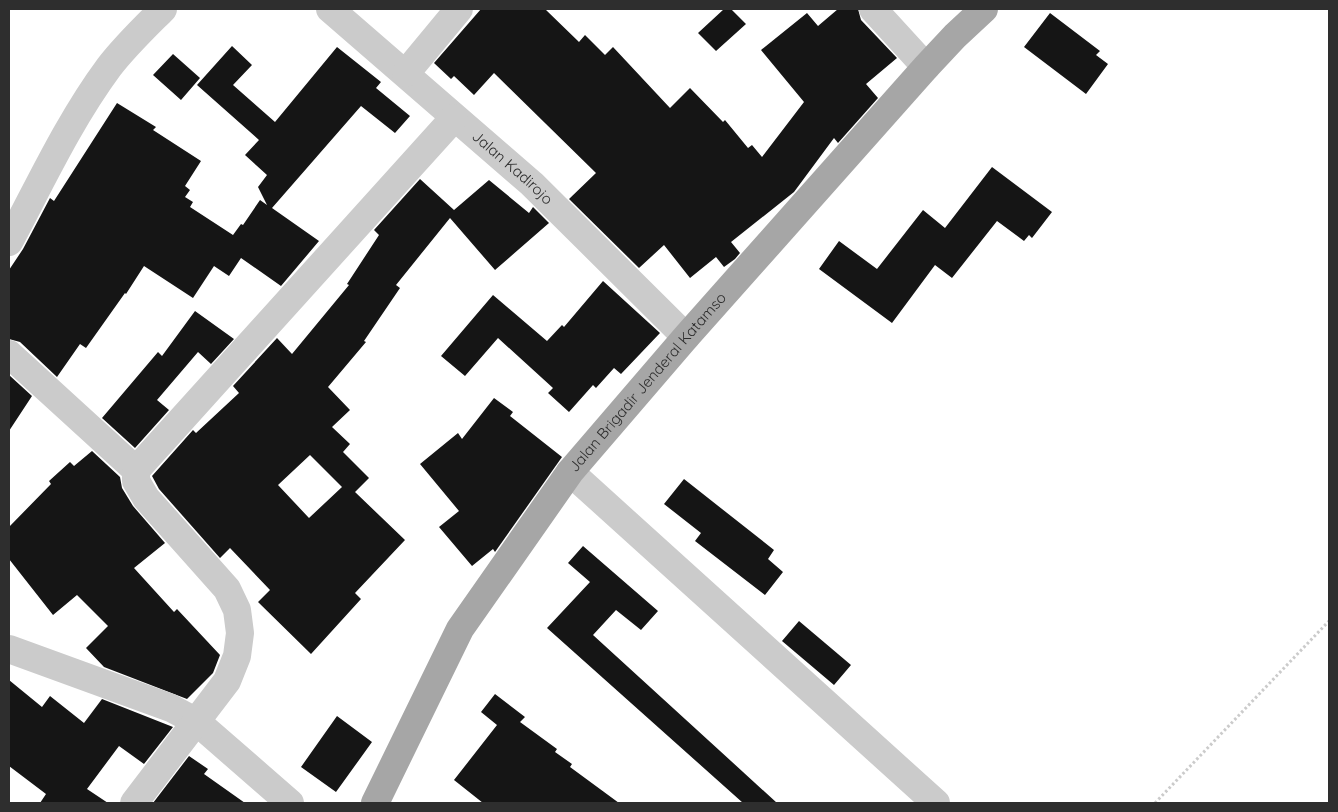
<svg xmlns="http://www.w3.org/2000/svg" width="1338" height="812" font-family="Quicksand,sans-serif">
  <rect width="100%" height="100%" fill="#fff"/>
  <!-- building -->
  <path fill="#151515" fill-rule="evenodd" d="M 481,9 L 545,9 L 579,42 L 585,35 L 605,55 L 613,47 L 670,108 L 690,88 L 723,122 L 725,120 L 748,148 L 752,145 L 762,157 L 804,102 L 761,50 L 807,13 L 818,26 L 838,9 L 858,9 L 861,20 L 897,58 L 866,84 L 878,98 L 838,143 L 834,138 L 794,192 L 731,242 L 740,253 L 735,259 L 724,267 L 716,257 L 690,278 L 664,245 L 639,268 L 569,199 L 596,173 L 494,73 L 474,95 L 454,76 L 451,79 L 434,63 Z
    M 724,9 L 731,9 L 746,24 L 716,51 L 698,33 Z
    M 1050,13 L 1100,51 L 1096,55 L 1108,64 L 1086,94 L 1024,47 Z
    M 232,46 L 252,65 L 233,85 L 275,122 L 337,47 L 381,82 L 376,88 L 410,116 L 395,133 L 361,106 L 272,208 L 319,241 L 281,286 L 241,258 L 229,276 L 214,266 L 193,298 L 144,266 L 126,294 L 125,293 L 86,348 L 80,344 L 57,377 L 20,342 L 9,339 L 9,270 L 23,249 L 50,198 L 54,201 L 117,103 L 156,127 L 153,130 L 201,161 L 185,186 L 190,190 L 185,197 L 193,202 L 190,207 L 233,235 L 241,224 L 243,225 L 260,200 L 267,205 L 258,187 L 267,175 L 245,155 L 259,140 L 197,85 Z
    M 173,54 L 200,78 L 181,100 L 153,75 Z
    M 992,167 L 1052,212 L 1032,238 L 1029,235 L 1024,241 L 997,221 L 952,278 L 935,265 L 892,323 L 819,269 L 839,241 L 877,269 L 923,210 L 945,228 Z
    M 420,179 L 454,210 L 489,180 L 529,213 L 533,207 L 549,223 L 495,270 L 450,218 L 396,285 L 400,288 L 364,341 L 366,342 L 328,387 L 350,410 L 332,427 L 350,444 L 343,452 L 369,478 L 355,492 L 405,540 L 355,593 L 361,599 L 311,654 L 258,602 L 270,590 L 230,548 L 220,558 L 159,489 L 152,476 L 193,430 L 196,433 L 239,393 L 233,386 L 277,338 L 292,354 L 349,285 L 347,284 L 379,235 L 374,230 ZM 310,455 L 342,487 L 309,518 L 278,485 Z
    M 603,281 L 660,333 L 621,374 L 614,368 L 596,388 L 593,385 L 569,412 L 548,393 L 553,388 L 498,338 L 465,376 L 441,356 L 493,295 L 547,341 L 562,325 L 564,327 Z
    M 195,311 L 234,339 L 211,364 L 198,352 L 157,400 L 169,410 L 135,448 L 102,418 L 158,352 L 162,356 Z
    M 9,375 L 32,396 L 9,431 Z
    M 494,398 L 513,412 L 510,416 L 562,457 L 495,552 L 493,549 L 472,566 L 439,527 L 459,511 L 420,464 L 458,433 L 462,439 Z
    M 92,451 L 120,477 L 122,488 L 133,506 L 165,543 L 134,568 L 174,612 L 177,609 L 220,655 L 213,673 L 187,699 L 104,667 L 86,648 L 108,626 L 77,595 L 53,615 L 9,559 L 9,527 L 51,484 L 49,481 L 70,462 L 74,466 Z
    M 684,479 L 774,550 L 768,559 L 783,572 L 765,595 L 695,541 L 701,533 L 664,504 Z
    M 583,546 L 658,611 L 641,630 L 616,610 L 593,635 L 777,803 L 743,803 L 547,628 L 590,582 L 568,563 Z
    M 799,621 L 851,665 L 834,685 L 782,641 Z
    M 9,680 L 42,707 L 50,696 L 84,723 L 102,699 L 173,727 L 144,764 L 119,746 L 87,789 L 108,803 L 40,803 L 46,794 L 9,766 Z
    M 495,694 L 525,717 L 520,722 L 557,749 L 555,752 L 572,764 L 570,767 L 619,803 L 483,803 L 454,780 L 497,725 L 481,712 Z
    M 337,716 L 372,742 L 336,792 L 301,767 Z
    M 189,756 L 208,769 L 204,774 L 245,803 L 153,803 Z"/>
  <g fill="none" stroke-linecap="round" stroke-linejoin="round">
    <!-- path -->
    <path stroke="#cbcbcb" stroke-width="3" stroke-dasharray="2.5 2.5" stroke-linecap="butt" d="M 1155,803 L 1329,621"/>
    <!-- minor -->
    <g stroke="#cbcbcb" stroke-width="28">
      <path id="s1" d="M 330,9 L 532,184 L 686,337"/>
      <path d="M 873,9 L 926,67"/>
      <path d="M 406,73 L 459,9"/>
      <path d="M 9,242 C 40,184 69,121 109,67 C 125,46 144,28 163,9"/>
      <path d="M 9,354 L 136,470"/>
      <path d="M 570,472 L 936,803"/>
      <path d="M 9,649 L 171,708 L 197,722 L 290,803"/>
      <path d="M 134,803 L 227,681 L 237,656 L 240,633 L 237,610 L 227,589 L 146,498 L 136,481 L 136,470 L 454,118"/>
    </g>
    <!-- primary -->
    <path stroke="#a6a6a6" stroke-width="28" id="s2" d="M 375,803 L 460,629 L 570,472 L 686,337 L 926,67 L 955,36 L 984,9"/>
  </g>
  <g text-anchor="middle" stroke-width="5" stroke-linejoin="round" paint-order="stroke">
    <!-- street labels -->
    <g font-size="15" fill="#2e2e2e" stroke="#fff">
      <text dy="5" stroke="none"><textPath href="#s1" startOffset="242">Jalan Kadirojo</textPath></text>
      <text dy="5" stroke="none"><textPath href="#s2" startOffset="504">Jalan Brigadir Jenderal Katamso</textPath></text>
    </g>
  </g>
  <!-- border -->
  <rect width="1338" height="812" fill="none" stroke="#2e2e2e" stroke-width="20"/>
</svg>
